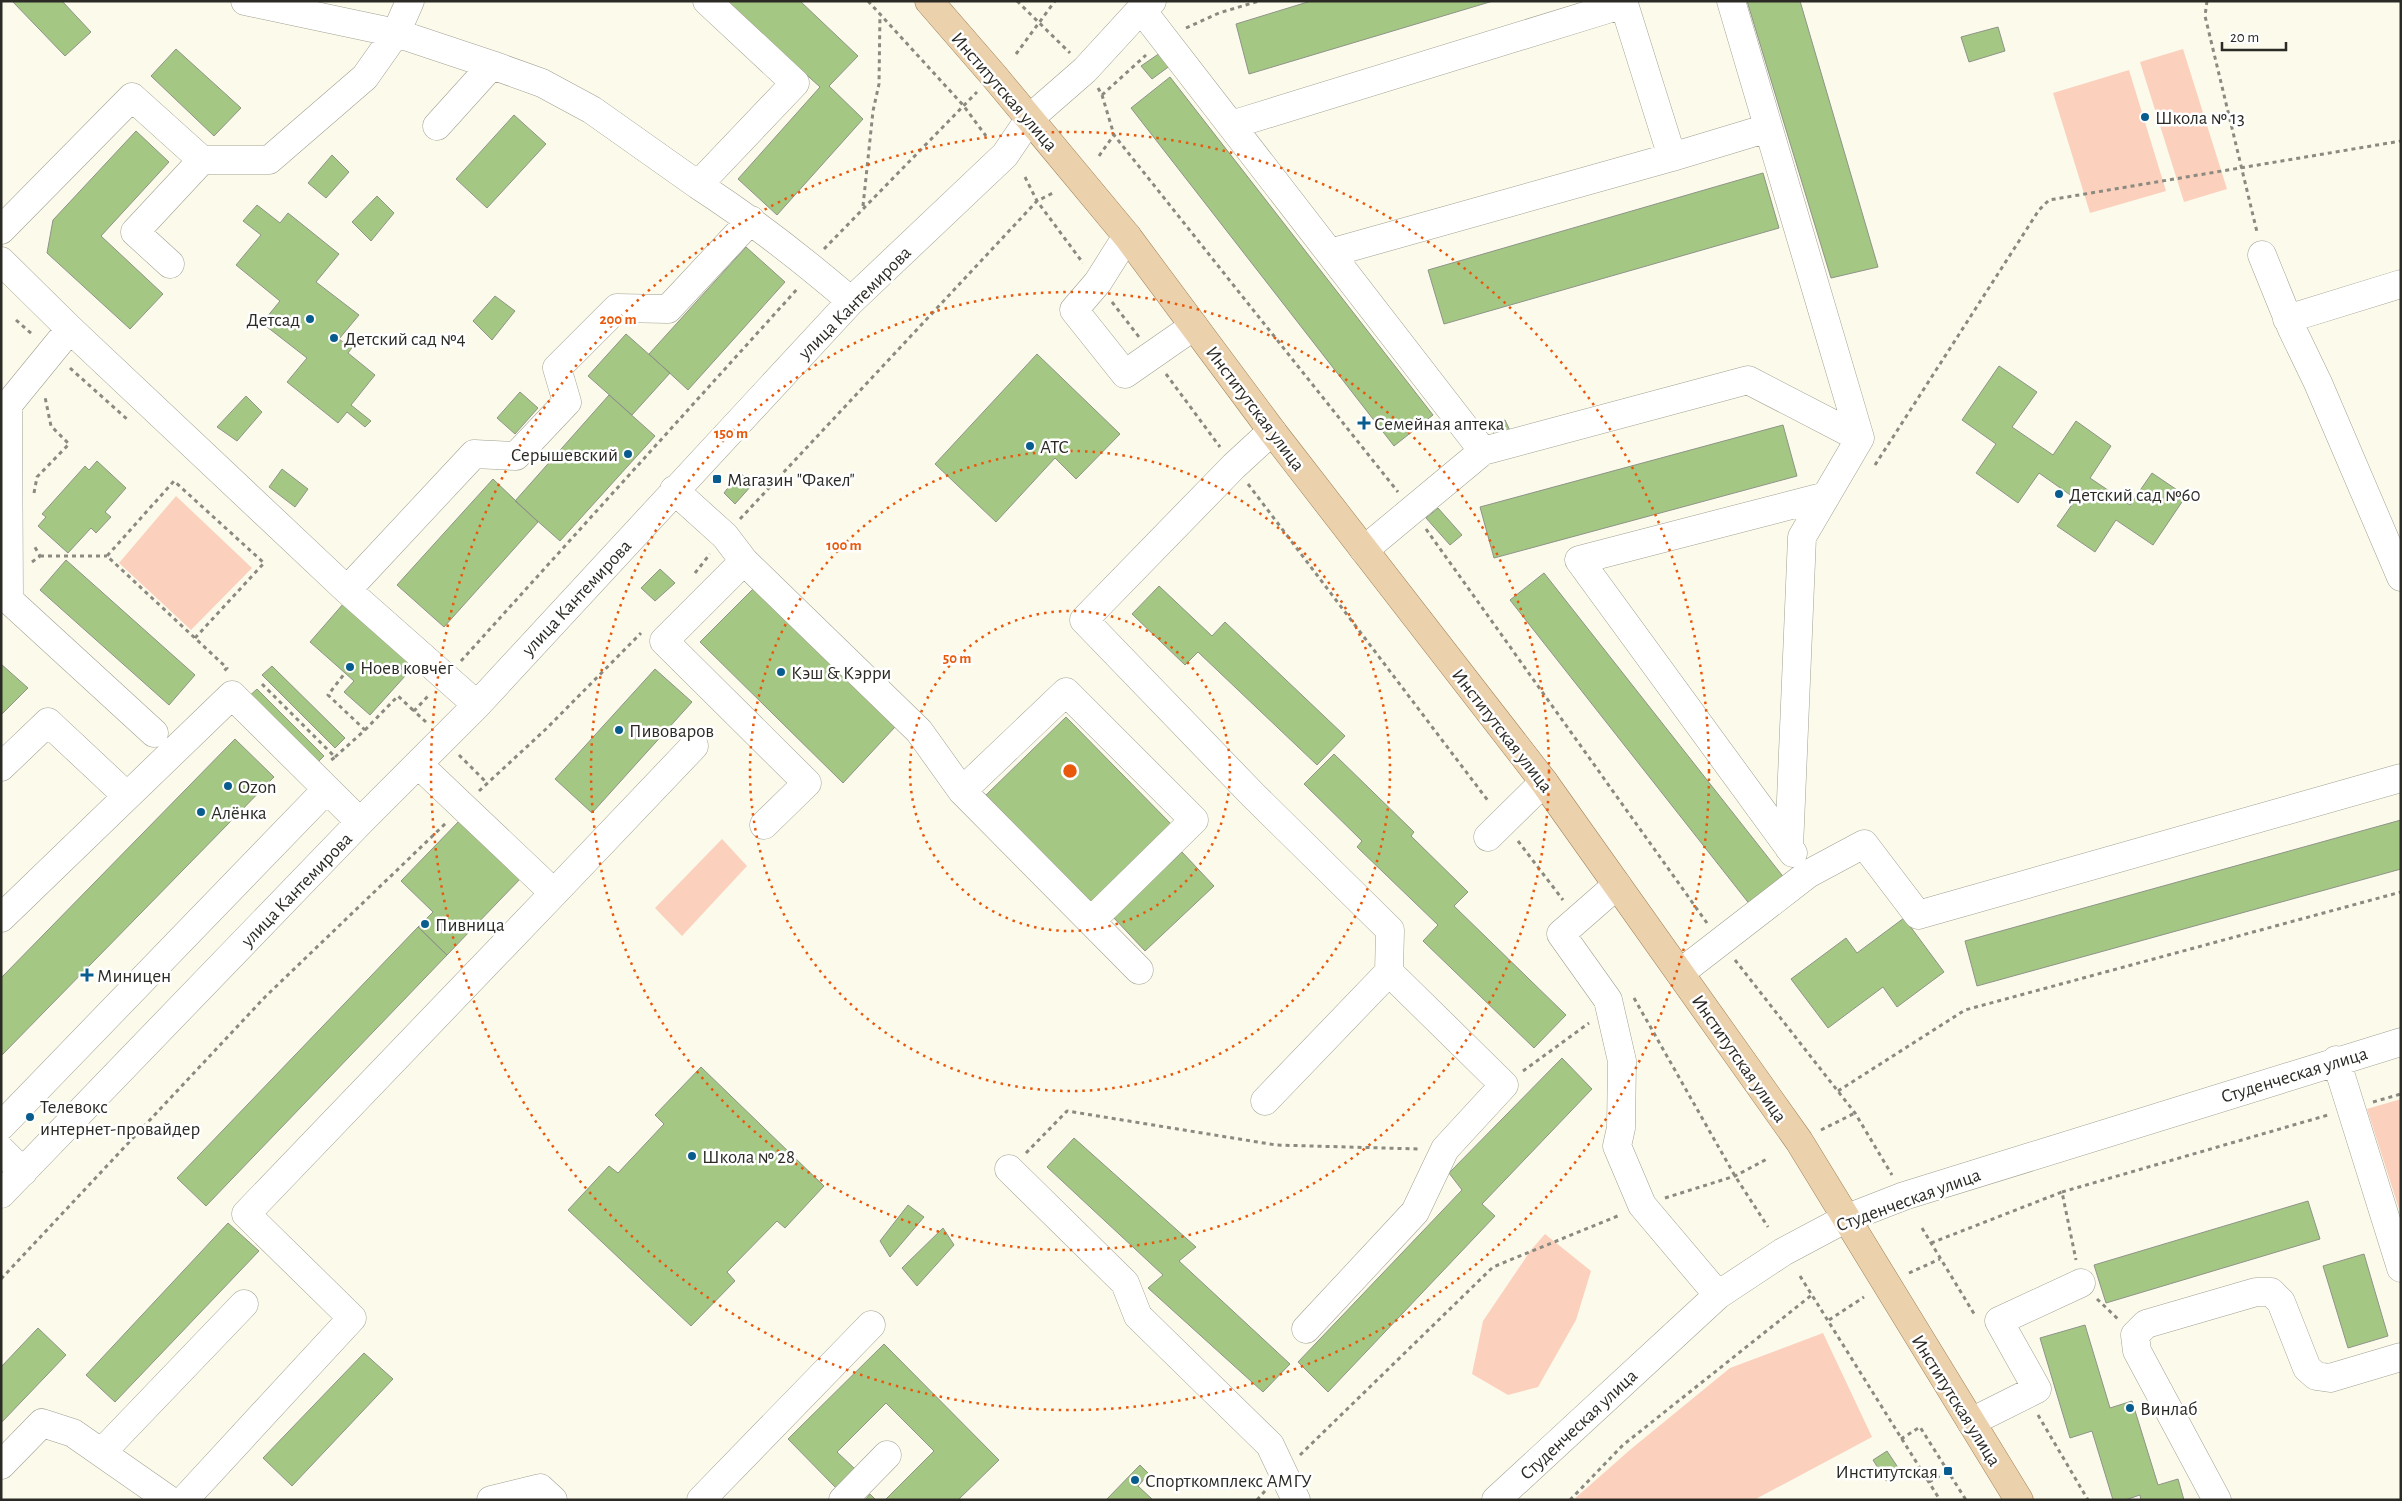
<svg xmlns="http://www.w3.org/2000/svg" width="2402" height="1501" font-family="'Alegreya Sans',sans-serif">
  <rect width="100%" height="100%" fill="#fbfaeb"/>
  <!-- green -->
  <path fill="#fbd1be" d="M 2183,49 L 2227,189 L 2184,202 L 2140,62 Z
    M 2129,70 L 2166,191 L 2090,213 L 2053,93 Z
    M 176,496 L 252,568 L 191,630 L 119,563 Z
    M 722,839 L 747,866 L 682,936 L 655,908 Z
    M 2401,1099 L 2401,1215 L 2367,1109 Z
    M 1545,1234 L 1591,1271 L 1576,1320 L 1538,1387 L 1508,1395 L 1472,1374 L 1483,1321 L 1531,1250 Z
    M 1823,1333 L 1872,1437 L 1754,1500 L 1573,1500 L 1631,1449 L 1730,1368 Z"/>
  <!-- building -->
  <path fill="#a5c784" stroke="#8e9488" d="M 12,1 L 62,1 L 91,32 L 65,56 Z
    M 725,1 L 800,1 L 858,56 L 829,86 L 863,119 L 777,215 L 738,179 L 820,87 Z
    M 1311,1 L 1493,1 L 1249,74 L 1236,24 Z
    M 1747,1 L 1800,1 L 1878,267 L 1831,278 Z
    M 1998,27 L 2005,51 L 1969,62 L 1961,37 Z
    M 176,49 L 241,108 L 214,136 L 151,76 Z
    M 1160,53 L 1171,65 L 1152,79 L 1141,66 Z
    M 1170,77 L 1433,415 L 1394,446 L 1131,108 Z
    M 514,115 L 546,144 L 487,208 L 456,179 Z
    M 136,131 L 169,162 L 101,236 L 163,294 L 130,329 L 47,253 L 53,220 Z
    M 332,155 L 349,172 L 326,198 L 308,183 Z
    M 1763,173 L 1779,228 L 1444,324 L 1428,270 Z
    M 377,196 L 394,213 L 371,241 L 352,222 Z
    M 257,205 L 280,223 L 288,213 L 339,254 L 316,282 L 359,315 L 339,339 L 347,345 L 351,336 L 357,341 L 348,353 L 375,375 L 351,405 L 371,421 L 365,427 L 347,412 L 338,423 L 287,382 L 307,358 L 262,323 L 280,301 L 236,265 L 261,235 L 243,221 Z
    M 746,247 L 785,282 L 688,390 L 649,354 Z
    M 495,296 L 515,311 L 492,340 L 473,321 Z
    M 626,334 L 670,373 L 632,415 L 588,376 Z
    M 1037,354 L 1120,434 L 1076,479 L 1055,458 L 996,522 L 935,464 Z
    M 1999,366 L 2037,392 L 2012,427 L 2053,455 L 2076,421 L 2111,446 L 2090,478 L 2130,505 L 2152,473 L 2186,496 L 2153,545 L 2116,520 L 2095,552 L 2057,526 L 2076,499 L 2039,473 L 2018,503 L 1976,473 L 1996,444 L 1962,420 Z
    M 520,392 L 538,408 L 515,434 L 497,418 Z
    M 609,395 L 655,436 L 560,541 L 515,501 Z
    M 246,396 L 262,412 L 237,441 L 217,427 Z
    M 1505,420 L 1513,437 L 1498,443 L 1491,426 Z
    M 1783,425 L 1797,476 L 1494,558 L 1480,507 Z
    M 97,461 L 126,488 L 105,512 L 111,517 L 96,533 L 91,528 L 68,553 L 38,526 L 46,517 L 42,514 L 85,466 L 89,470 Z
    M 282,469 L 308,489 L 295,507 L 269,487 Z
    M 740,472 L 752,485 L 735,504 L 724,493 Z
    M 493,479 L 538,522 L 444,627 L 397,585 Z
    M 1438,508 L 1462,535 L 1450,545 L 1426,518 Z
    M 66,560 L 195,675 L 169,705 L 40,590 Z
    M 660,569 L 675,583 L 655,601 L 641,588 Z
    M 1544,573 L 1785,879 L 1751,906 L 1510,600 Z
    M 1159,586 L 1212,636 L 1225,622 L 1345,736 L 1317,765 L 1198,652 L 1185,665 L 1132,614 Z
    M 754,588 L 895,727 L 843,783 L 700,642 Z
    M 344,603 L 415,665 L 370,715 L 344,692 L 354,681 L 310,642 Z
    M 1,664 L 28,688 L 1,715 Z
    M 272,666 L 345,738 L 335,748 L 262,675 Z
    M 655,669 L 692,702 L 592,813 L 555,779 Z
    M 257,689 L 324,756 L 313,767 L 246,699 Z
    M 1066,717 L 1171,824 L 1090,903 L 986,795 Z
    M 235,739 L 274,777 L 1,1056 L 1,978 Z
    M 1334,754 L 1414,832 L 1411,836 L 1468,892 L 1454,906 L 1566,1015 L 1534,1048 L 1423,941 L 1438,925 L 1357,847 L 1362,841 L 1304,784 Z
    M 462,818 L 523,876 L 447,955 L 418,927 L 433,912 L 401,881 Z
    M 2401,820 L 2401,869 L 1977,986 L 1965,941 Z
    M 1182,852 L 1214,886 L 1145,951 L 1113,917 Z
    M 1904,918 L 1944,972 L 1897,1007 L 1883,987 L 1828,1028 L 1791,979 L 1846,938 L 1857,953 Z
    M 418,927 L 447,955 L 206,1206 L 177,1178 Z
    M 1562,1058 L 1592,1089 L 1482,1204 L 1495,1216 L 1328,1392 L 1298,1362 L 1462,1190 L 1449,1173 Z
    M 701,1067 L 824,1186 L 785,1228 L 777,1221 L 727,1272 L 735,1281 L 691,1326 L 568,1210 L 609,1166 L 618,1173 L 664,1124 L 655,1115 Z
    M 1074,1138 L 1196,1247 L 1179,1261 L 1290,1364 L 1263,1392 L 1148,1288 L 1163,1275 L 1047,1167 Z
    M 2308,1201 L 2320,1239 L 2106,1303 L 2094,1265 Z
    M 908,1205 L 924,1217 L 890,1257 L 880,1241 Z
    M 228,1223 L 259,1251 L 115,1402 L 86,1375 Z
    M 943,1228 L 954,1245 L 917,1286 L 902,1268 Z
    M 2364,1254 L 2388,1336 L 2348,1348 L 2323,1266 Z
    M 2085,1325 L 2110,1408 L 2132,1401 L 2158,1485 L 2178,1479 L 2184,1500 L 2141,1500 L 2140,1495 L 2125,1500 L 2113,1500 L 2092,1431 L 2070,1438 L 2040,1338 Z
    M 38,1328 L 66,1355 L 1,1423 L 1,1367 Z
    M 884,1344 L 999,1460 L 958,1500 L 885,1500 L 934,1451 L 886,1403 L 837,1452 L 855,1469 L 836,1488 L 788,1439 Z
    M 364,1353 L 393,1379 L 292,1486 L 263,1458 Z
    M 1887,1451 L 1901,1472 L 1886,1481 L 1873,1460 Z
    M 1140,1465 L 1149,1474 L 1138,1486 L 1153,1500 L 1106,1500 Z
    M 870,1494 L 876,1500 L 865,1500 Z"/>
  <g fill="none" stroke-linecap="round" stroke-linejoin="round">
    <defs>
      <path id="minor" d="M 245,1 L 396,33 L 492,65 L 437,126
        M 1731,1 L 1860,438 L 1802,537 L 1789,848
        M 1141,9 L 1483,451 L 1364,550
        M 492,65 L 542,83 L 592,110 L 698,185 L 795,83 L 707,1
        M 1231,125 L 1624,4 L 1672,157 L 1758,131
        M 698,185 C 752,220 802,259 851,301
        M 1,230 L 132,97 L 202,160 L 269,160 L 365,77 L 396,33 L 410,1
        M 1127,236 L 1098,282 L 1074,310 L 1125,374 L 1194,326
        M 1330,253 L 1672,157
        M 2262,255 L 2292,329 L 2318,383 L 2401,577
        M 1,261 L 70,329 L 347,590 L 477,705
        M 170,264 L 135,232 L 202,160
        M 2287,319 L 2401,284
        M 70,329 L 8,405 L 9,600 L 154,733
        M 1483,451 L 1748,380 L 1860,438
        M 674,490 L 725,536 L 744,561 L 919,731 L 962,791 L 1139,970
        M 744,561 L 664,641 L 807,783 L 764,825
        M 347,590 L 474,454 L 516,456 L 567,402 L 557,368 L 617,308 L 668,309 L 751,220
        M 1,767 L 48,722 L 127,796
        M 962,791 L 1066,692 L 1194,820 L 1091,921
        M 1488,837 L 1544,782
        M 1793,853 L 1579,560 L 1826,496
        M 1617,885 L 1561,934 L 1608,1000 L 1622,1061 L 1621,1128 L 1617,1146 L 1642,1205 L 1718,1295
        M 554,893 L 694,746
        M 1,918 L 232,695 L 360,822
        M 1680,973 L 1808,874 L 1864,844 L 1918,915 L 2401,778
        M 2336,1060 L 2401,1268
        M 1265,1101 L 1389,972 L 1390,930 L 1253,795 L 1084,620 L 1234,466 L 1272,431
        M 1,1126 L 326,790
        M 1,1150 L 23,1172
        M 1009,1169 L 1125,1283 L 1138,1316 L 1270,1445 L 1296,1500
        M 1,1194 L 360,822 L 477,705 L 851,301 L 1005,155 L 1030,118 L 1085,70 L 1141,9 L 1152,1
        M 1306,1329 L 1415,1212 L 1445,1149 L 1504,1085 L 1389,972
        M 1971,1422 L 2037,1389 L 1999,1321 L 2081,1283
        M 103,1451 L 244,1304
        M 1,1465 L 42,1423 L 73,1433 L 169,1500
        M 184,1500 L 352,1318 L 246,1214 L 554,893 L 418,764
        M 491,1500 L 540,1488 L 553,1500
        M 701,1500 L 871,1325
        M 843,1500 L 887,1455
        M 1496,1500 L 1718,1295 L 1783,1252 L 1845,1219 L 1904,1196 L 2401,1042
        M 2217,1500 L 2137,1351 L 2135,1335 L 2146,1324 L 2256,1292 L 2271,1292 L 2281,1302 L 2307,1368 L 2316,1376 L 2330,1378 L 2401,1357"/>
      <path id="major" d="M 929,1 L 994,76 L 1127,236 L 1272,431 L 1544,782 L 1799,1141 L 2019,1500"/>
    </defs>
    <!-- minor casing -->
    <use href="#minor" stroke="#a1a092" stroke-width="29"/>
    <!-- major casing -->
    <use href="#major" stroke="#a0825a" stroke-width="29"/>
    <!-- path -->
    <path stroke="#8b8a80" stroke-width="3" stroke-dasharray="4 4" stroke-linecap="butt" d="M 868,1 L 963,105 L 986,136
      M 1017,1 L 1070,53
      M 2207,1 L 2205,16 L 2257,232
      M 1186,28 L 1219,13 L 1259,1
      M 1016,54 L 1055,1
      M 1098,88 L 1102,95 L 1114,135 L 1398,492
      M 1102,95 L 1146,55
      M 1099,156 L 1114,135
      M 1025,177 L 1037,201 L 1083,263
      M 863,206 L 873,111 L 879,84 L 880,13
      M 824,249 L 977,92
      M 1112,302 L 1139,337
      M 16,320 L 33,335
      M 70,368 L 128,420
      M 1166,374 L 1220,447
      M 1875,465 L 2039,210 L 2049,200 L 2401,141
      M 1248,484 L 1489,802
      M 34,493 L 37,477 L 69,444 L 51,426 L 45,397
      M 740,519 L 1037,201 L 1055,192
      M 1426,529 L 1707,923
      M 40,556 L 107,556
      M 32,562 L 40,556 L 33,544
      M 695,573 L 710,554
      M 195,638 L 264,563 L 174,481 L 107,556 L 227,668 L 223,672
      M 461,661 L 799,287
      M 262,684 L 335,757 L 330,761
      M 426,722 L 414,711 L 429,695
      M 365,730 L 398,696 L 414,711
      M 459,755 L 487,783
      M 335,757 L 365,730 L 328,695 L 345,673
      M 479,791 L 546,729 L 641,633
      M 1518,841 L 1563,900
      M 1735,960 L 1855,1113 L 1892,1175
      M 1634,998 L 1735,1176 L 1768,1227
      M 1523,1071 L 1589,1023
      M 1838,1091 L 1965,1010 L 2401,892
      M 2373,1102 L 2401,1094
      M 1821,1130 L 1855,1113
      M 1026,1153 L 1067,1111 L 1276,1145 L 1419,1149
      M 2062,1192 L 2328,1115
      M 1665,1198 L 1735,1176 L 1767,1159
      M 1922,1228 L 1976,1317
      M 1931,1243 L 2062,1192 L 2076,1260
      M 1909,1273 L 1940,1259
      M 1800,1276 L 1940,1500
      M 1,1279 L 265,997 L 446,823
      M 2097,1299 L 2118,1319
      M 1829,1320 L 1864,1297
      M 2038,1415 L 2088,1500
      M 1901,1439 L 1920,1427 L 1966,1500
      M 1300,1455 L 1493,1267 L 1620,1215
      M 1929,1482 L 1948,1471
      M 1257,1500 L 1265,1491
      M 1570,1500 L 1623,1445 L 1813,1294"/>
    <!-- minor -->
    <use href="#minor" stroke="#fff" stroke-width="28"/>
    <!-- major -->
    <use href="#major" stroke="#ecd1ad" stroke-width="28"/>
  </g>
  <!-- distance rings -->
  <g fill="none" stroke="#e8590c" stroke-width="2.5" stroke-dasharray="2.5 5">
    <circle cx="1070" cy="771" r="160"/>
    <circle cx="1070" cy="771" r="320"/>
    <circle cx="1070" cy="771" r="479"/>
    <circle cx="1070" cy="771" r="639"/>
  </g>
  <!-- markers -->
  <g fill="#095c8e" stroke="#fff" stroke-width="2">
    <circle cx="2145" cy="117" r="5"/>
    <circle cx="310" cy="319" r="5"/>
    <circle cx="334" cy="338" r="5"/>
    <path d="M1361.5 415.5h5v5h5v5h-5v5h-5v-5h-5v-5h5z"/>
    <circle cx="1030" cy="446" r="5"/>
    <circle cx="628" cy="454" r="5"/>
    <rect x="712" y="474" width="10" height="10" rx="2.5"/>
    <circle cx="2059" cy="494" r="5"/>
    <circle cx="350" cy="667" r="5"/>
    <circle cx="781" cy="672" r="5"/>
    <circle cx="619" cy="730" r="5"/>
    <circle cx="228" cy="786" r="5"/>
    <circle cx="201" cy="812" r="5"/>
    <circle cx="425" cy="924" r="5"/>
    <path d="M84.5 967.5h5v5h5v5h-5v5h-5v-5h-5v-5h5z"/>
    <circle cx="30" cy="1117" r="5"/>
    <circle cx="692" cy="1156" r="5"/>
    <circle cx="2130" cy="1408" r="5"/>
    <rect x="1943" y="1466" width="10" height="10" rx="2.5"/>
    <circle cx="1135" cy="1480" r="5"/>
  </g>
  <g text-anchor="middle" stroke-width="5" stroke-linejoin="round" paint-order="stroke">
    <!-- street labels -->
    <g font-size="19" fill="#2b2a25" stroke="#fff">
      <text transform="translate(1005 91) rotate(49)" y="7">Институтская улица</text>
      <text transform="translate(854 302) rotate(-45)" y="7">улица Кантемирова</text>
      <text transform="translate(1256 408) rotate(53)" y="7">Институтская улица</text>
      <text transform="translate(576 597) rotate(-47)" y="7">улица Кантемирова</text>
      <text transform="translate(1503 730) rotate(52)" y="7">Институтская улица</text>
      <text transform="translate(296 889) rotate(-46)" y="7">улица Кантемирова</text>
      <text transform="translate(1740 1058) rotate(55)" y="7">Институтская улица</text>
      <text transform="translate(2294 1074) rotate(-17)" y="7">Студенческая улица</text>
      <text transform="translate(1908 1199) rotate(-20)" y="7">Студенческая улица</text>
      <text transform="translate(1957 1400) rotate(58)" y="7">Институтская улица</text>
      <text transform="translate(1578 1424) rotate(-43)" y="7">Студенческая улица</text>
    </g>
    <!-- poi labels -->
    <g font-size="19" fill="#2b2a25" stroke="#fff" text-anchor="start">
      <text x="2155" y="124">Школа № 13</text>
      <text x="300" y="326" text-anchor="end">Детсад</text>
      <text x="344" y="345">Детский сад №4</text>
      <text x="1374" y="430">Семейная аптека</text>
      <text x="1040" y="453">АТС</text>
      <text x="618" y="461" text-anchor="end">Серышевский</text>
      <text x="727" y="486">Магазин "Факел"</text>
      <text x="2069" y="501">Детский сад №60</text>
      <text x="360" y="674">Ноев ковчег</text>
      <text x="791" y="679">Кэш &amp; Кэрри</text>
      <text x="629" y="737">Пивоваров</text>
      <text x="238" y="793">Ozon</text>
      <text x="211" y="819">Алёнка</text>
      <text x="435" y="931">Пивница</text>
      <text x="97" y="982">Миницен</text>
      <text x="40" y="1113">Телевокс<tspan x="40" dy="22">интернет-провайдер</tspan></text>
      <text x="702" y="1163">Школа № 28</text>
      <text x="2140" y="1415">Винлаб</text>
      <text x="1938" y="1478" text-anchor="end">Институтская</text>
      <text x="1145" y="1487">Спорткомплекс АМГУ</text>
    </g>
  </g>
  <circle cx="1070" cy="771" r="8" fill="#e8590c" stroke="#fff" stroke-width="2.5"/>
  <g font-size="15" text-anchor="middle" font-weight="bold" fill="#e8590c" stroke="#fff" stroke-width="5" stroke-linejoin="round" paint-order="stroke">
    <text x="618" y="324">200 m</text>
    <text x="731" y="438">150 m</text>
    <text x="844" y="550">100 m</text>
    <text x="957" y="663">50 m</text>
  </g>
  <!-- border -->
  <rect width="2402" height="1501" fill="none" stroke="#2b2a25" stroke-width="5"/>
  <!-- scale -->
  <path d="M2222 42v8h64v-8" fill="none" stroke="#2b2a25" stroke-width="2.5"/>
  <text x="2230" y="42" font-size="15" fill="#2b2a25" stroke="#ffffff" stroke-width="4" paint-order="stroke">20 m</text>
</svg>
